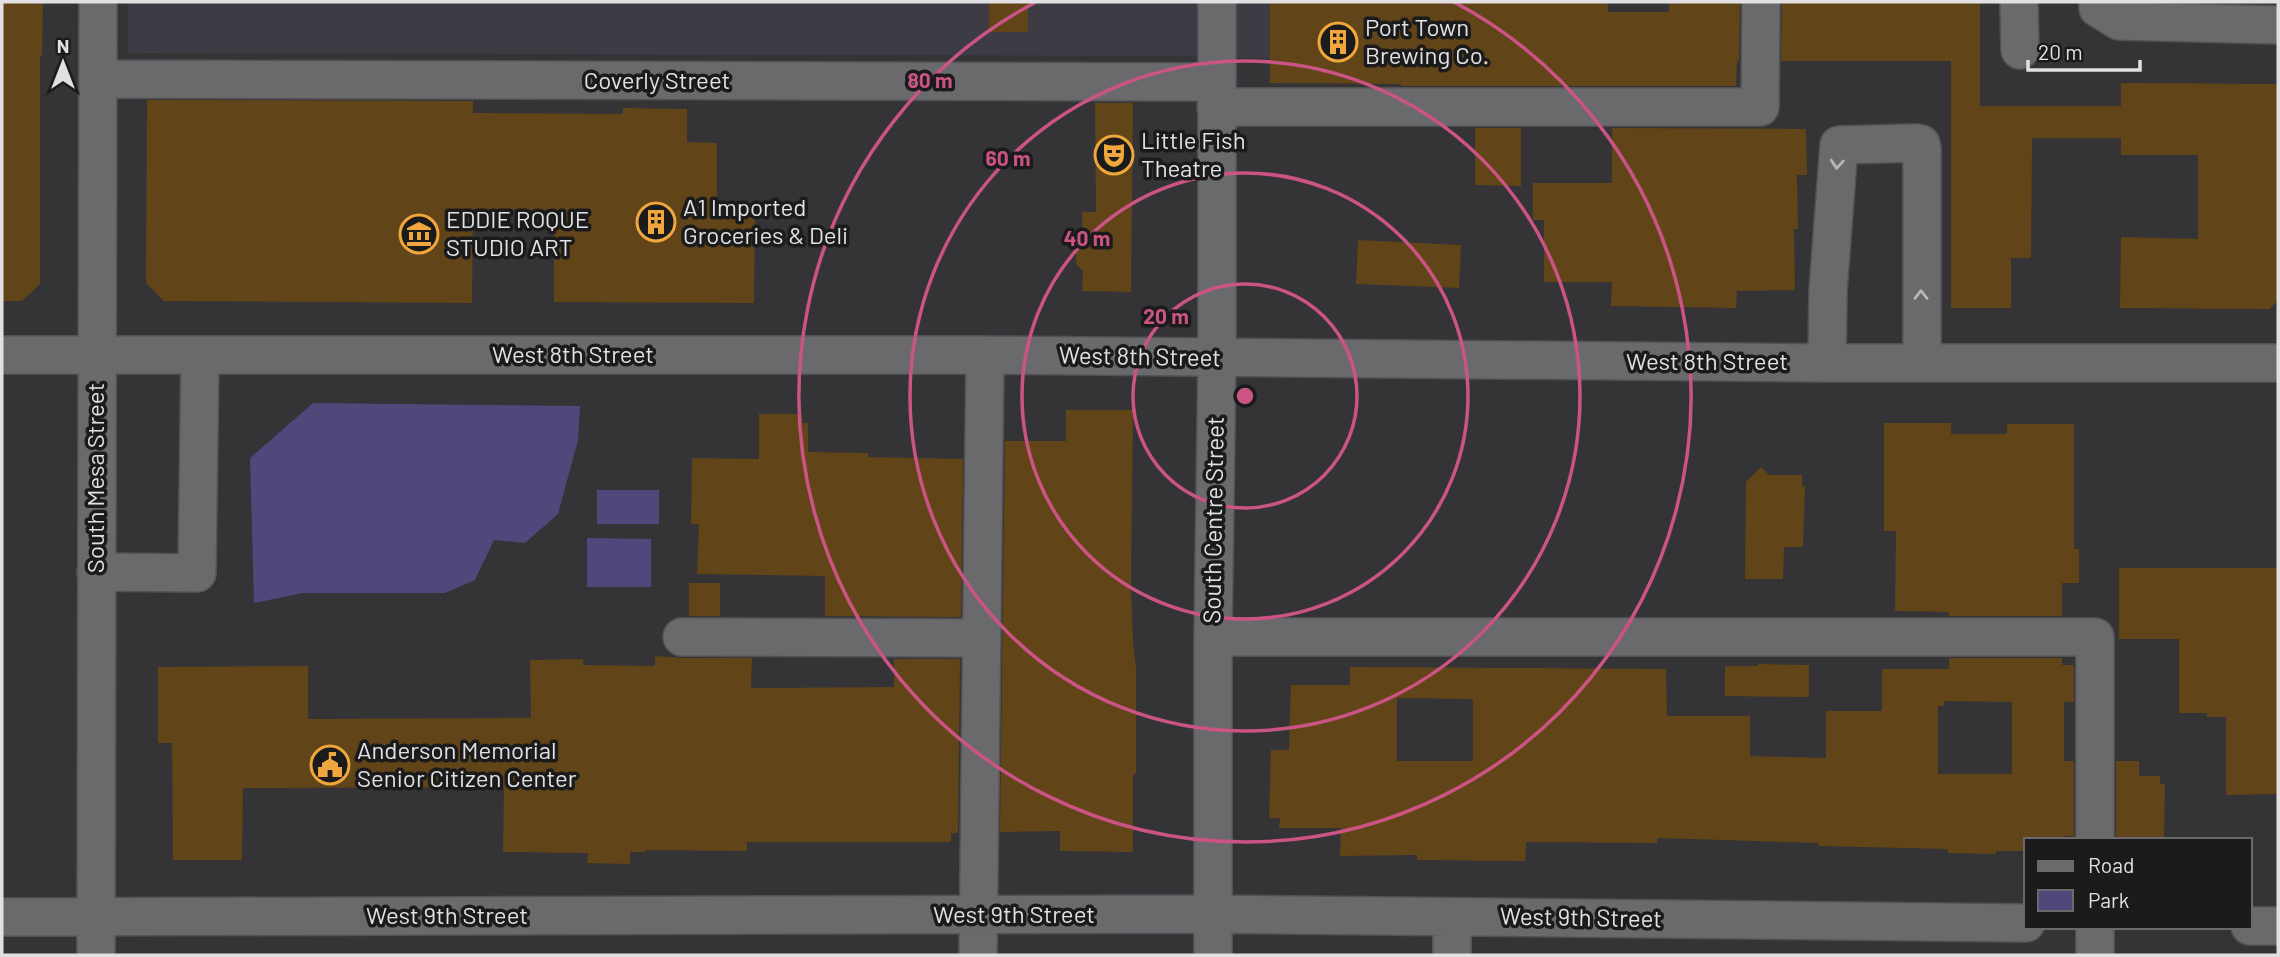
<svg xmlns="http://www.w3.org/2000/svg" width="2280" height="957" font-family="Barlow,sans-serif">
  <rect width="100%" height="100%" fill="#343336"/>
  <!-- built -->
  <path fill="#3d3c45" d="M 128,2 L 1524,2 L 1525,66 L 1180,56 L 128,53 Z"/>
  <!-- green -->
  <path fill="#52477a" d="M 313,403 L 580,406 L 578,440 L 558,514 L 525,543 L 494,540 L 475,580 L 445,593 L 303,593 L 254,603 L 250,458 Z
    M 597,490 L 659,490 L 659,524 L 597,524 Z
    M 587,538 L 651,539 L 651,587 L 587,587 Z"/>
  <!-- building -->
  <path fill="#624419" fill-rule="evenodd" d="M 2,2 L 43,2 L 42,56 L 40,56 L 40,284 L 22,301 L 2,301 Z
    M 989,2 L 1028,2 L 1028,32 L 989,32 Z
    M 1270,2 L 1608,2 L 1608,12 L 1669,12 L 1669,2 L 1740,2 L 1739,61 L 1737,61 L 1736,86 L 1401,86 L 1401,84 L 1270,83 Z
    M 1782,2 L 1980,2 L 1980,106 L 2121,106 L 2121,83 L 2278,84 L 2278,300 L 2270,309 L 2120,308 L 2121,237 L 2198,239 L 2198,155 L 2121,155 L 2121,138 L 2032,138 L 2031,258 L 2011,258 L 2011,308 L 1951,308 L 1951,61 L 1781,61 Z
    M 147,100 L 473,101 L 473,113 L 623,114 L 623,108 L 687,109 L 687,142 L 717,143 L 717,202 L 755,202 L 754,303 L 554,302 L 554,210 L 473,209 L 472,303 L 164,301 L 146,283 Z
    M 1095,103 L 1133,103 L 1131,292 L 1082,291 L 1083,271 L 1076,264 L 1076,248 L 1083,240 L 1082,212 L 1096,212 Z
    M 1475,128 L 1521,128 L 1521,186 L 1475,185 Z
    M 1612,128 L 1806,129 L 1807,175 L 1797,175 L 1798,229 L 1794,229 L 1795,290 L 1737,291 L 1736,308 L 1611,306 L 1612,282 L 1544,282 L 1544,220 L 1533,220 L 1533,183 L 1612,183 Z
    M 1358,240 L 1461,245 L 1459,288 L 1356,284 Z
    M 1066,410 L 1133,410 L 1131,584 L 1133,643 L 1136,668 L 1136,774 L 1133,774 L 1133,852 L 1060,851 L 1060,831 L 1000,832 L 1005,441 L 1066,441 Z
    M 759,414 L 802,414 L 802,423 L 808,423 L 808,452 L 868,453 L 868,457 L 963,459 L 961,617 L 825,616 L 825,576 L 697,574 L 699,524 L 691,524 L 692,458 L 759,459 Z
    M 1884,423 L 1951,423 L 1951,434 L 2007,434 L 2007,424 L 2074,424 L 2074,549 L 2079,549 L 2079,583 L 2062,583 L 2062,616 L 1949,616 L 1949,612 L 1895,611 L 1896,531 L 1884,531 Z
    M 1761,467 L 1769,475 L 1802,475 L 1802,486 L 1805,486 L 1803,547 L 1784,547 L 1783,579 L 1745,579 L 1746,482 Z
    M 2119,568 L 2278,568 L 2278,794 L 2226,795 L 2226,717 L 2207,717 L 2207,713 L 2179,713 L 2179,639 L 2119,639 Z
    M 689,583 L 720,583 L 720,616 L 689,616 Z
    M 655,656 L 682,658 L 752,658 L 751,688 L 894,687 L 894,659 L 960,659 L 958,833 L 951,833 L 951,842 L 747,842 L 747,851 L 645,850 L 645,852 L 630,852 L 630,864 L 587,863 L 588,853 L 503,852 L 504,787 L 243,788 L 242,860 L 173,860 L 172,743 L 158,743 L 158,667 L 308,666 L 308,719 L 531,718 L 530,660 L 583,659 L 583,665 L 655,666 Z
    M 1949,658 L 2062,658 L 2062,665 L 2074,665 L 2074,702 L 2064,702 L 2064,761 L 2074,761 L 2074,836 L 2064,836 L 2064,840 L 2026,840 L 2026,851 L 1996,851 L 1996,854 L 1948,853 L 1948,849 L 1819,846 L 1819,843 L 1657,838 L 1657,843 L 1526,842 L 1525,861 L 1417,860 L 1417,855 L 1340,856 L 1341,828 L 1279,828 L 1280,818 L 1269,818 L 1271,750 L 1289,750 L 1291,685 L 1350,685 L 1350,667 L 1666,669 L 1667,716 L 1750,716 L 1750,756 L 1826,758 L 1826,711 L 1882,711 L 1882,669 L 1949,669 ZM 1397,698 L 1473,699 L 1473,761 L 1397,761 ZM 1944,701 L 2012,702 L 2012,774 L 1938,774 L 1938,706 L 1944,706 Z
    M 1758,664 L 1809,665 L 1809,697 L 1725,696 L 1725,666 L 1758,666 Z
    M 2116,761 L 2139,761 L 2139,776 L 2160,776 L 2160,784 L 2165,784 L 2164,838 L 2116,837 Z"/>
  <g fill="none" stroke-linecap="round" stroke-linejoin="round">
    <defs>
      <path id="minor" d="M 2019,2 L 2020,50
        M 2098,2 L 2098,8 L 2119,21 L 2278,25
        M 98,79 L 1216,82
        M 1216,107 L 1760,107 L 1761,2
        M 2,355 L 985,355 L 1827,363 L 2278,363
        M 1827,363 L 1828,291 L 1839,145 L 1916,143 L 1921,144 L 1922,149 L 1922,363
        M 96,572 L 197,573 L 200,355
        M 682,637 L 981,638
        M 1213,637 L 2095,637 L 2095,840
        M 2,917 L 1213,914 L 2026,923
        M 2250,926 L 2278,926
        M 96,955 L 98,2
        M 978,955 L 985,355
        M 1213,955 L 1213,637 L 1217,358 L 1217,2
        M 1452,955 L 1452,917
        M 2095,955 L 2095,927"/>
    </defs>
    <!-- minor casing -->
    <use href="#minor" stroke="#525255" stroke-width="40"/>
    <!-- minor -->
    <use href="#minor" stroke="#6a6a6d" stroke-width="37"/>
  </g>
  <!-- one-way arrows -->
  <defs><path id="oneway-chevron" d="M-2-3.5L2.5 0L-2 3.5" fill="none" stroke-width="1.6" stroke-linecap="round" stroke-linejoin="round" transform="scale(1.75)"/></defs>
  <g stroke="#b7b7ba">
    <use href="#oneway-chevron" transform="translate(1837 164) rotate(94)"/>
    <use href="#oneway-chevron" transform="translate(1921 295) rotate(-90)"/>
  </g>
  <!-- distance rings -->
  <g fill="none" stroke="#cb5484" stroke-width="3.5">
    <circle cx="1245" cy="396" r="112"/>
    <circle cx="1245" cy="396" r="223"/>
    <circle cx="1245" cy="396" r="335"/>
    <path d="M1454 2A446 446 0 1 1 1036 2"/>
  </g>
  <!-- icons -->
  <defs>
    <symbol id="building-ring" viewBox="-11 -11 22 22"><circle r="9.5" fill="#1b1b1c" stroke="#efa73d" stroke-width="1.5"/><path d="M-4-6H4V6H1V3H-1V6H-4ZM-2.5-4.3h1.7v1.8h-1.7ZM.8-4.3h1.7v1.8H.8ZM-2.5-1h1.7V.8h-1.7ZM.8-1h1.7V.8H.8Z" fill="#efa73d"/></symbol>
    <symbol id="theatre-ring" viewBox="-11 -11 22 22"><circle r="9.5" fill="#1b1b1c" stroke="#efa73d" stroke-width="1.5"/><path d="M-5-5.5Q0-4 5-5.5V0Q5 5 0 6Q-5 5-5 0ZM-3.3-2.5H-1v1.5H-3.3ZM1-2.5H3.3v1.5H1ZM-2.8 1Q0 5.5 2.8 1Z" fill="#efa73d"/></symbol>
    <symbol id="museum-ring" viewBox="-11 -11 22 22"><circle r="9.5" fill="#1b1b1c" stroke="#efa73d" stroke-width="1.5"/><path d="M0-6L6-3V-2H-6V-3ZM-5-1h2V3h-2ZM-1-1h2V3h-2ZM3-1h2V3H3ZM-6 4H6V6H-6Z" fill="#efa73d"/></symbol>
    <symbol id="civic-ring" viewBox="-11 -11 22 22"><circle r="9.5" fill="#1b1b1c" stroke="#efa73d" stroke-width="1.5"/><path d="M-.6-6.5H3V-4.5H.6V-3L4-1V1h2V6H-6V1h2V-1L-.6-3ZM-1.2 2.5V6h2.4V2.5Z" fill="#efa73d"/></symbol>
  </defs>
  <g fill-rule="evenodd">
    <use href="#building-ring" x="1316" y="20" width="44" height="44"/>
    <use href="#theatre-ring" x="1092" y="133" width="44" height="44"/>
    <use href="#building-ring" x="634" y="200" width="44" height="44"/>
    <use href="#museum-ring" x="397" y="212" width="44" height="44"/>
    <use href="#civic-ring" x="308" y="743" width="44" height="44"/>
  </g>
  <g text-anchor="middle" stroke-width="7" stroke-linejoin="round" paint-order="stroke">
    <!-- poi labels -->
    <g font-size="24" fill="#e1e1e3" stroke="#1b1b1c" text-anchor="start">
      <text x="1365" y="36">Port Town<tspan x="1365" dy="28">Brewing Co.</tspan></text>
      <text x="1141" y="149">Little Fish<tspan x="1141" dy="28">Theatre</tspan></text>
      <text x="683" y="216">A1 Imported<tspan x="683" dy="28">Groceries &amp; Deli</tspan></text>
      <text x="446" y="228">EDDIE ROQUE<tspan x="446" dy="28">STUDIO ART</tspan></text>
      <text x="357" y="759">Anderson Memorial<tspan x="357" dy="28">Senior Citizen Center</tspan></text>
    </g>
    <!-- street labels -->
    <g font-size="24" fill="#e1e1e3" stroke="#1b1b1c">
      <text x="657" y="89">Coverly Street</text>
      <text x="573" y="363">West 8th Street</text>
      <text transform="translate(1140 357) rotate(1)" y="8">West 8th Street</text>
      <text x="1707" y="370">West 8th Street</text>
      <text transform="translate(96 478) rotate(-90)" y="8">South Mesa Street</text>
      <text transform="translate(1214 520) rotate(-89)" y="8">South Centre Street</text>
      <text x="1014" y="923">West 9th Street</text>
      <text x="447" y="924">West 9th Street</text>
      <text transform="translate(1581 918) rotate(1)" y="8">West 9th Street</text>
    </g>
  </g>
  <circle cx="1245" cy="396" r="10" fill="#cb5484" stroke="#1b1b1c" stroke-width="3.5"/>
  <g font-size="21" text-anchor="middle" font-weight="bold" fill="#cb5484" stroke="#1b1b1c" stroke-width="7" stroke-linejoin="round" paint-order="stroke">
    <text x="930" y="88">80 m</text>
    <text x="1008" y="166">60 m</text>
    <text x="1087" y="246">40 m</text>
    <text x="1166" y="324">20 m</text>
  </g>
  <!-- border -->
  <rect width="2280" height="957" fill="none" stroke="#e1e1e3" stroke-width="7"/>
  <!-- legend -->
  <rect x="2024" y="838" width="228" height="91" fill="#1b1b1c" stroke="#6a6a6c" stroke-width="2"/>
  <rect x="2038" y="861" width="35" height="10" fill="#6a6a6d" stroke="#6a6a6c" stroke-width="2"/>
  <text x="2088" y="873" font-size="21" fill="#e1e1e3">Road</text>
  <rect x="2038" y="890" width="35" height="21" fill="#52477a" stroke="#6a6a6c" stroke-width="2"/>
  <text x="2088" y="908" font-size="21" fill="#e1e1e3">Park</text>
  <!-- north arrow -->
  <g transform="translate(63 63)" stroke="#1b1b1c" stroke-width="5" paint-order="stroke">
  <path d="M0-5L12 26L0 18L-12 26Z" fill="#e1e1e3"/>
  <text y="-10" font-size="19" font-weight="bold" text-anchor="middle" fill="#e1e1e3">N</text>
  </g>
  <!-- scale -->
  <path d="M2028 60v10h112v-10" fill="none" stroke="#e1e1e3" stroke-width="3.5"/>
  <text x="2038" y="60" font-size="21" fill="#e1e1e3" stroke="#1b1b1c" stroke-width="5" paint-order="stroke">20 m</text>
</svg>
